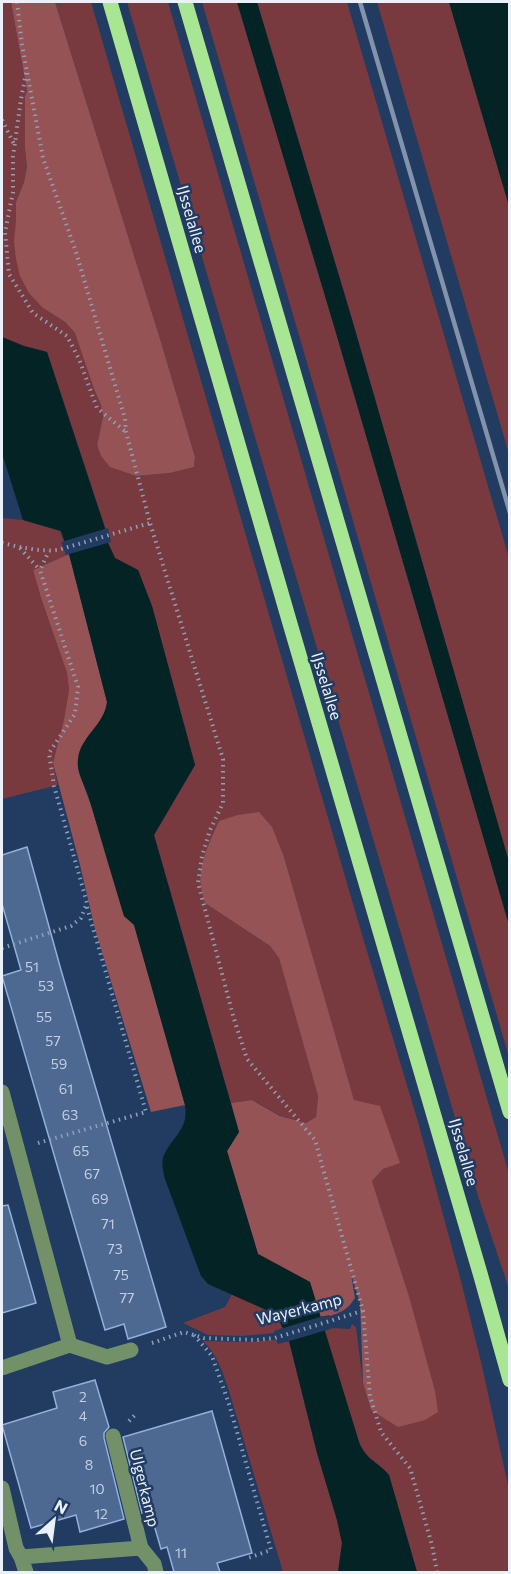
<svg xmlns="http://www.w3.org/2000/svg" width="511" height="1574" font-family="Commissioner,sans-serif">
  <rect width="100%" height="100%" fill="#213b61"/>
  <!-- green -->
  <path fill="#783a3e" d="M 2,2 L 11,2 L 27,92 L 25,96 L 25,148 L 27,167 L 24,182 L 16,202 L 16,221 L 43,308 L 65,322 L 75,333 L 83,355 L 94,389 L 101,405 L 103,417 L 97,445 L 101,456 L 111,467 L 136,476 L 170,473 L 194,467 L 195,457 L 161,342 L 55,2 L 91,2 L 358,921 L 418,1122 L 461,1281 L 482,1366 L 509,1490 L 509,1572 L 417,1572 L 389,1475 C 377,1461 366,1460 359,1442 L 324,1331 L 333,1328 L 350,1329 L 352,1324 L 356,1327 L 363,1383 L 371,1411 L 408,1293 L 372,1181 L 383,1169 L 399,1162 L 354,1100 L 284,857 L 200,872 L 205,903 L 270,946 L 279,958 L 318,1096 L 316,1117 L 306,1123 L 281,1116 L 252,1100 L 231,1103 L 154,835 L 195,765 L 152,606 L 138,570 L 115,558 L 108,543 L 105,528 L 47,352 L 24,346 L 2,337 Z
    M 127,2 L 168,2 L 509,1174 L 509,1289 L 479,1199 Z
    M 202,2 L 237,2 L 334,326 L 509,925 L 509,1057 Z
    M 257,2 L 347,2 L 509,558 L 509,862 L 351,316 Z
    M 377,2 L 449,2 L 509,206 L 509,454 Z
    M 2,518 L 23,520 L 60,531 L 69,554 L 33,570 L 41,598 L 67,673 L 69,690 L 64,719 L 53,763 L 58,785 L 2,799 Z
    M 232,1294 L 273,1313 L 278,1318 L 283,1328 L 274,1331 L 274,1333 L 242,1336 L 208,1335 L 183,1323 L 225,1307 Z
    M 276,1340 L 278,1344 L 289,1341 L 317,1453 L 337,1520 L 342,1543 L 338,1572 L 283,1572 L 229,1391 C 223,1373 217,1354 203,1341 L 247,1342 Z"/>
  <!-- forest -->
  <path fill="#965356" d="M 11,2 L 55,2 L 161,342 L 195,457 L 194,467 L 170,473 L 136,476 L 110,467 L 101,456 L 97,445 L 103,417 L 101,405 L 94,389 L 75,333 L 65,322 L 43,308 L 29,293 L 20,276 L 16,259 L 14,242 L 16,221 L 16,202 L 24,182 L 27,167 L 25,148 L 25,96 L 27,91 Z
    M 69,554 L 107,702 C 105,724 82,737 79,755 C 77,774 86,790 92,808 C 102,844 113,880 124,916 L 134,924 L 185,1105 L 151,1112 L 95,929 L 80,865 L 53,763 L 64,719 L 69,690 L 67,673 L 41,598 L 33,570 Z
    M 259,812 L 272,827 L 284,857 L 354,1100 L 380,1106 L 400,1163 L 383,1169 L 372,1181 L 408,1293 L 435,1391 L 438,1412 L 425,1420 L 398,1427 L 371,1410 L 363,1383 L 360,1303 L 351,1274 L 355,1298 C 348,1309 342,1312 330,1316 L 329,1315 L 320,1317 L 310,1282 L 258,1254 L 227,1151 L 239,1132 L 231,1103 L 252,1100 L 280,1116 L 306,1123 L 316,1117 L 318,1096 L 279,958 L 270,946 L 205,903 C 202,893 199,880 201,870 C 204,853 212,837 219,821 L 238,815 Z"/>
  <!-- water -->
  <path fill="#042324" d="M 237,2 L 257,2 L 351,316 L 509,862 L 509,925 L 334,326 Z
    M 449,2 L 509,2 L 509,206 Z
    M 2,337 L 24,346 L 47,352 L 105,528 L 108,543 L 115,558 L 138,570 L 152,606 L 195,765 L 154,835 L 239,1132 L 227,1151 L 258,1254 L 310,1282 L 359,1442 C 366,1460 377,1461 389,1475 L 417,1572 L 338,1572 L 342,1543 L 337,1520 L 317,1453 L 289,1341 L 278,1318 L 273,1313 L 208,1284 L 201,1276 L 165,1179 C 163,1171 161,1162 164,1155 C 173,1136 189,1129 185,1105 L 134,925 L 124,916 C 112,875 100,835 88,795 C 84,783 76,772 78,759 C 80,737 105,724 107,702 L 69,554 L 61,531 L 23,520 L 2,453 Z"/>
  <!-- pier -->
  <path fill="#213b61" d="M 108,528 L 111,542 L 66,555 L 61,542 Z
    M 323,1316 L 327,1330 L 286,1342 L 280,1329 Z"/>
  <!-- building -->
  <path fill="#4d6992" stroke="#91b0dd" stroke-width="1.5" d="M 27,847 L 61,970 L 166,1327 L 128,1339 L 124,1324 L 105,1330 L 2,976 L 21,970 L 2,904 L 2,855 Z
    M 8,1205 L 36,1303 L 2,1313 L 2,1206 Z
    M 95,1380 L 109,1427 L 104,1433 L 104,1438 L 124,1519 L 80,1532 L 76,1515 L 31,1528 L 2,1425 L 57,1408 L 53,1392 Z
    M 212,1411 L 252,1553 L 217,1563 L 220,1572 L 174,1572 L 167,1547 L 161,1549 L 150,1511 L 142,1513 L 123,1437 Z"/>
  <g fill="none" stroke-linecap="round" stroke-linejoin="round">
    <!-- path -->
    <path stroke="#909fb6" stroke-width="4" stroke-dasharray="1.5 4.5" stroke-linecap="butt" d="M 17,2 L 22,45 L 43,158 L 76,252 L 125,419 L 126,432 L 150,523 L 223,759 L 223,803 L 210,830 L 202,856 L 198,883 L 234,1019 L 247,1059 L 315,1140 L 363,1311 L 370,1396 L 381,1432 L 410,1468 L 432,1545 L 437,1572
      M 26,73 L 21,99 L 13,157 L 13,192 L 5,232 L 9,274 L 33,313 L 67,336 L 79,359 L 97,408 L 126,432
      M 2,120 L 14,144
      M 2,543 C 20,547 39,552 58,550 L 150,523
      M 20,548 L 40,570
      M 2,948 L 71,926 L 81,918 L 87,903 L 54,786 L 49,753 L 75,714 L 78,687 L 40,570 L 49,551
      M 38,1143 L 146,1112 L 87,907
      M 194,1335 L 212,1356 L 229,1404 L 271,1550 L 245,1559
      M 152,1343 L 184,1332 L 204,1338 L 256,1340 L 275,1338 L 362,1311
      M 129,1421 L 136,1414"/>
    <!-- minor -->
    <path stroke="#739169" stroke-width="15" d="M 2,1092 L 70,1345
      M 2,1368 L 70,1345 L 107,1357 L 131,1350
      M 113,1436 L 141,1548 L 154,1564 L 156,1572
      M 2,1488 L 16,1548 L 21,1557 L 26,1572
      M 21,1557 L 141,1548"/>
    <!-- major -->
    <path stroke="#a8e693" stroke-width="15" d="M 110,2 L 291,627 L 480,1273 L 510,1380
      M 185,2 L 510,1112"/>
    <!-- rail -->
    <path stroke="#8293ab" stroke-width="4.5" d="M 360,2 L 510,513"/>
  </g>
  <g text-anchor="middle" stroke-width="5" stroke-linejoin="round" paint-order="stroke">
    <!-- number labels -->
    <g font-size="14" fill="#c4cfe1">
      <text x="32" y="972">51</text>
      <text x="46" y="991">53</text>
      <text x="44" y="1022">55</text>
      <text x="53" y="1046">57</text>
      <text x="59" y="1069">59</text>
      <text x="66" y="1094">61</text>
      <text x="70" y="1120">63</text>
      <text x="81" y="1156">65</text>
      <text x="92" y="1179">67</text>
      <text x="100" y="1204">69</text>
      <text x="108" y="1229">71</text>
      <text x="115" y="1254">73</text>
      <text x="121" y="1280">75</text>
      <text x="127" y="1303">77</text>
      <text x="83" y="1402">2</text>
      <text x="83" y="1421">4</text>
      <text x="83" y="1446">6</text>
      <text x="89" y="1470">8</text>
      <text x="97" y="1494">10</text>
      <text x="101" y="1519">12</text>
      <text x="181" y="1558">11</text>
    </g>
    <!-- street labels -->
    <g font-size="16" fill="#ebf1fb" stroke="#213b61">
      <text transform="translate(192 219) rotate(74)" y="6">IJsselallee</text>
      <text transform="translate(327 686) rotate(73)" y="6">IJsselallee</text>
      <text transform="translate(464 1152) rotate(74)" y="6">IJsselallee</text>
      <text transform="translate(299 1309) rotate(-14)" y="6">Wayerkamp</text>
      <text transform="translate(145 1488) rotate(76)" y="6">Ulgerkamp</text>
    </g>
  </g>
  <!-- border -->
  <rect width="511" height="1574" fill="none" stroke="#ebf1fb" stroke-width="6"/>
  <!-- north arrow -->
  <g transform="translate(54 1520) rotate(28)" stroke="#213b61" stroke-width="4.5" paint-order="stroke">
  <path d="M0-4.5L10 22L0 15L-10 22Z" fill="#ebf1fb"/>
  <text y="-9" font-size="16" font-weight="bold" text-anchor="middle" fill="#ebf1fb">N</text>
  </g>
</svg>
